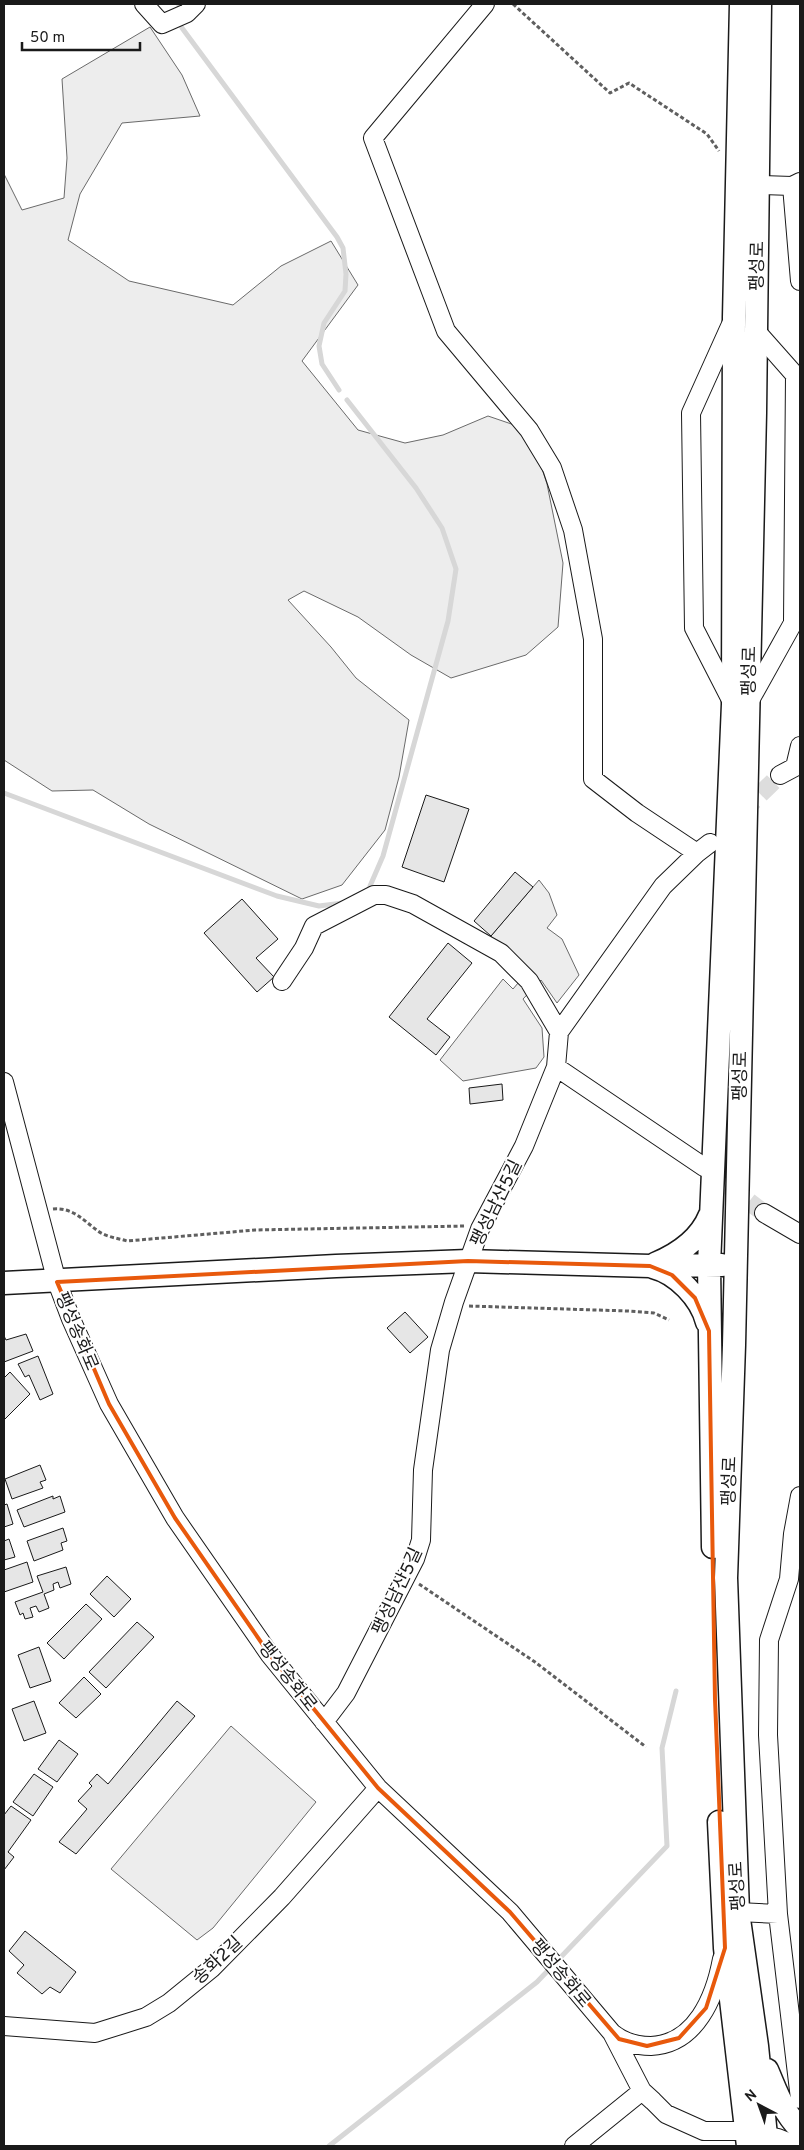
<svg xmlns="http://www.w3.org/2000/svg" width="804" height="2150" font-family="Overpass,'Noto Sans KR',sans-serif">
  <rect width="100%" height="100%" fill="#fff"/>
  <!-- built -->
  <path fill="#ededed" stroke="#6a6a6a" d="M 150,27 L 182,75 L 200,116 L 122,123 L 80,194 L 68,240 L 129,281 L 233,305 L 281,266 L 331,241 L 358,285 L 302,361 L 358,430 L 405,443 L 443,435 L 488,416 L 529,430 L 547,484 L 563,563 L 558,627 L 526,655 L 451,678 L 411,655 L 358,617 L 304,591 L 288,600 L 331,647 L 356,678 L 409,720 L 399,777 L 385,830 L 342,885 L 302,899 L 149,824 L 93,790 L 52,791 L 4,760 L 4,174 L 22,210 L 64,198 L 67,158 L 62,79 Z
    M 539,880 L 549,893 L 557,915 L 547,928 L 562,939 L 579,975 L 557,1003 L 541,980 L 523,999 L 542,1028 L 544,1057 L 536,1068 L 463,1081 L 440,1060 L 503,979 L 513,989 L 524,976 L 501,953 L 491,936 Z
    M 231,1726 L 316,1802 L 213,1928 L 197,1940 L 111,1869 Z"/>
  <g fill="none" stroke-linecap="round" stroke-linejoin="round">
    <!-- stream -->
    <path stroke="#d7d7d7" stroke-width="5" d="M 179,5 L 180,4
      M 182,28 L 337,237 L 343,248 L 346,274 L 345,291 L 324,323 L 319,346 L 322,364 L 339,390
      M 347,400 L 416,488 L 442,528 L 456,569 L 448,621 L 383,856 L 370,886
      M 4,793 L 277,896 L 319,906 L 343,903
      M 329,2146 L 537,1982 L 667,1846 L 662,1748 L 676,1691"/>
  </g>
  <!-- building -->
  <path fill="#e6e6e6" stroke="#1a1a1a" d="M 426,795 L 469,809 L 444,882 L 402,867 Z
    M 515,872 L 533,887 L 491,936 L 474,921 Z
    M 242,899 L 278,939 L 256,958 L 274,977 L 257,992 L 204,933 Z
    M 448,943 L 472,963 L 427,1019 L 450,1037 L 436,1055 L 389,1017 Z
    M 502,1084 L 503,1100 L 470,1104 L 469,1088 Z
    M 405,1312 L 428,1337 L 410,1353 L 387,1328 Z
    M 26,1334 L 33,1351 L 4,1362 L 4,1336 L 6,1340 Z
    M 38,1356 L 53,1394 L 40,1400 L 29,1375 L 25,1377 L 18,1364 Z
    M 10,1372 L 30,1394 L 4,1420 L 4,1378 Z
    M 40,1465 L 46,1480 L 40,1482 L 43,1488 L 12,1499 L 5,1479 Z
    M 53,1496 L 53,1499 L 60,1496 L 65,1512 L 24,1527 L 17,1510 Z
    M 7,1504 L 13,1524 L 4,1527 L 4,1505 Z
    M 63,1528 L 67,1541 L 61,1543 L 63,1550 L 34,1561 L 27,1541 Z
    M 9,1539 L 15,1557 L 4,1560 L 4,1541 Z
    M 27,1562 L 33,1582 L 4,1592 L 4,1570 Z
    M 66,1567 L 71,1584 L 60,1588 L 58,1582 L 53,1584 L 54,1590 L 44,1594 L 49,1608 L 39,1612 L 36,1606 L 30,1608 L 33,1617 L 25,1619 L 23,1613 L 20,1615 L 15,1602 L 43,1592 L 37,1576 Z
    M 107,1576 L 131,1599 L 114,1617 L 90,1594 Z
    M 86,1604 L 102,1619 L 64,1659 L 47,1643 Z
    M 137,1622 L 154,1637 L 106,1688 L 89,1672 Z
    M 39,1647 L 51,1681 L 30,1688 L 18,1655 Z
    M 84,1677 L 101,1694 L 76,1718 L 59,1703 Z
    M 34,1701 L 46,1733 L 24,1741 L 12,1709 Z
    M 177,1701 L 195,1716 L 76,1854 L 59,1842 L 87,1809 L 78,1801 L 92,1786 L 89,1783 L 97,1774 L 108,1784 Z
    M 59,1740 L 78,1754 L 57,1782 L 38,1769 Z
    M 34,1774 L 53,1787 L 33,1816 L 13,1802 Z
    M 11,1806 L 31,1820 L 8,1852 L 14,1857 L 4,1870 L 4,1815 Z
    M 25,1931 L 76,1972 L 60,1993 L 50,1987 L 42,1994 L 17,1973 L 24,1965 L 9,1951 Z"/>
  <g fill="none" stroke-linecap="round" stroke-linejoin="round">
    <!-- minor-tunnel -->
    <path stroke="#ddd" stroke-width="18" stroke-dasharray="18 9" stroke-linecap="butt" d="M 741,813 L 780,775
      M 706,1169 L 764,1213"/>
    <defs>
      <path id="minor" d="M 144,4 L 162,24 L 187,13 L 196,4
        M 485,4 L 373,138 L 446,331 L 529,430 L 552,468 L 573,530 L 593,639 L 593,779 L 637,813 L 697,853
        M 759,185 L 792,186 L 800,182
        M 792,186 L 800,281
        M 732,322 L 691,413 L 694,628 L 732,702
        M 749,702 L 793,623 L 795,375 L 756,331
        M 780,775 L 795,767 L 800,746
        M 282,981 L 304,948 L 314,926 L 374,895 L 386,895 L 413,904 L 501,953 L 529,981 L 559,1032 L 556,1067 L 524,1146 L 480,1229 L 454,1302 L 440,1350 L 423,1470 L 421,1540 L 415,1559 L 346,1693 L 324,1722
        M 559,1032 L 663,886 L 697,853 L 710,843
        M 556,1067 L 704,1167
        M 4,1082 L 57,1282 L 71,1319 L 109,1404 L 175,1518 L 270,1655 L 378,1788 L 510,1912 L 612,2033 L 642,2091 L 653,2101 L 666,2114 L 704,2131 L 745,2131 L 778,2138 L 798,2146
        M 764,1213 L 800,1234
        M 800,1496 L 793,1534 L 789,1579 L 769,1640 L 768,1735 L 778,1914 L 800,2099
        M 738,1912 L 778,1914
        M 4,2026 L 95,2033 L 146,2017 L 169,2003 L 212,1968 L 282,1897 L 378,1788
        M 612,2033 C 623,2042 636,2046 651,2046 C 696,2044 715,1997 722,1959
        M 574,2146 L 642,2091"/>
      <path id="major" d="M 760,4 L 755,413 L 734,1345 L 726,1578 L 738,1912 L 757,2046 L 767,2146
        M 655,1264 C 679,1254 700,1240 710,1215
        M 653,1267 C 677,1273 701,1298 707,1322
        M 4,1283 L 336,1266 L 468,1261 L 650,1266 L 722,1265
        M 713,1547 L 709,1265 L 733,704 L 734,317 L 741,4
        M 719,1822 L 725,1948 L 748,2146
        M 767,2070 C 777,2093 782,2110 800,2129"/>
    </defs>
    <!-- minor casing -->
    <use href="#minor" stroke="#1a1a1a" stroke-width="20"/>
    <!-- major casing -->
    <use href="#major" stroke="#1a1a1a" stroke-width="25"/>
    <!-- path -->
    <path stroke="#5f5f5f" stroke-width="3" stroke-dasharray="4 2.5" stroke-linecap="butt" d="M 513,4 L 610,93 L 629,83 L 707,134 L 719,151
      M 53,1209 C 73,1207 84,1221 98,1231 C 106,1237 117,1238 127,1241 L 255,1230 L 465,1226
      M 469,1306 L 628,1311 L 654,1313 L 669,1320
      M 419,1584 L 535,1662 L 646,1747"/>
    <!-- minor -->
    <use href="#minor" stroke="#fff" stroke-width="18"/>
    <!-- major -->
    <use href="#major" stroke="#fff" stroke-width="22"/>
  </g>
  <!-- marked area -->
  <path fill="none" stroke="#e8590c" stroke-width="4" stroke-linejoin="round" d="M 468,1261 L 650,1266 L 672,1275 L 695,1298 L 709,1331 L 715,1699 L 725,1948 L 706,2008 L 679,2038 L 647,2046 L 619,2039 L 510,1912 L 378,1788 L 270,1655 L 175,1518 L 109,1404 L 57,1282 Z"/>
  <g text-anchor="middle" stroke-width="4" stroke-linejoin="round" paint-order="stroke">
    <!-- street labels -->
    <g font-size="18" fill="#1a1a1a" stroke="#fff">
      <text transform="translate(757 266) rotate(-89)" y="6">팽성로</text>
      <text transform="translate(749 671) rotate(-89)" y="6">팽성로</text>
      <text transform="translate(740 1076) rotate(-89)" y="6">팽성로</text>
      <text transform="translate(496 1203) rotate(-64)" y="6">팽성남산5길</text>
      <text transform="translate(77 1331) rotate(67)" y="6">팽성송화로</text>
      <text transform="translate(729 1481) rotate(-88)" y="6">팽성로</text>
      <text transform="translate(397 1591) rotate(-65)" y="6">팽성남산5길</text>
      <text transform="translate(288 1676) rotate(52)" y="6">팽성송화로</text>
      <text transform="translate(737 1886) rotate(-93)" y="6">팽성로</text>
      <text transform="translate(217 1960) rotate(-43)" y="6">송화2길</text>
      <text transform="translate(561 1973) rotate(50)" y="6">팽성송화로</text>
    </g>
  </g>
  <!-- border -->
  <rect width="804" height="2150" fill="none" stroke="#1a1a1a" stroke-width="10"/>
  <!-- north arrow -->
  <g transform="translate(759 2105) rotate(319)" stroke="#ffffff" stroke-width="4" paint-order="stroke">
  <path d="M0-4L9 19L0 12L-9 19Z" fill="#1a1a1a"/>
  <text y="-8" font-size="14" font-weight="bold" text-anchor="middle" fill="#1a1a1a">N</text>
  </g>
  <!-- scale -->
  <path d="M22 42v8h118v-8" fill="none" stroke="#1a1a1a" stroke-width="2.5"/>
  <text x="30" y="42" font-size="15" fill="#1a1a1a" stroke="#ffffff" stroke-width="4" paint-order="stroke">50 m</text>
</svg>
